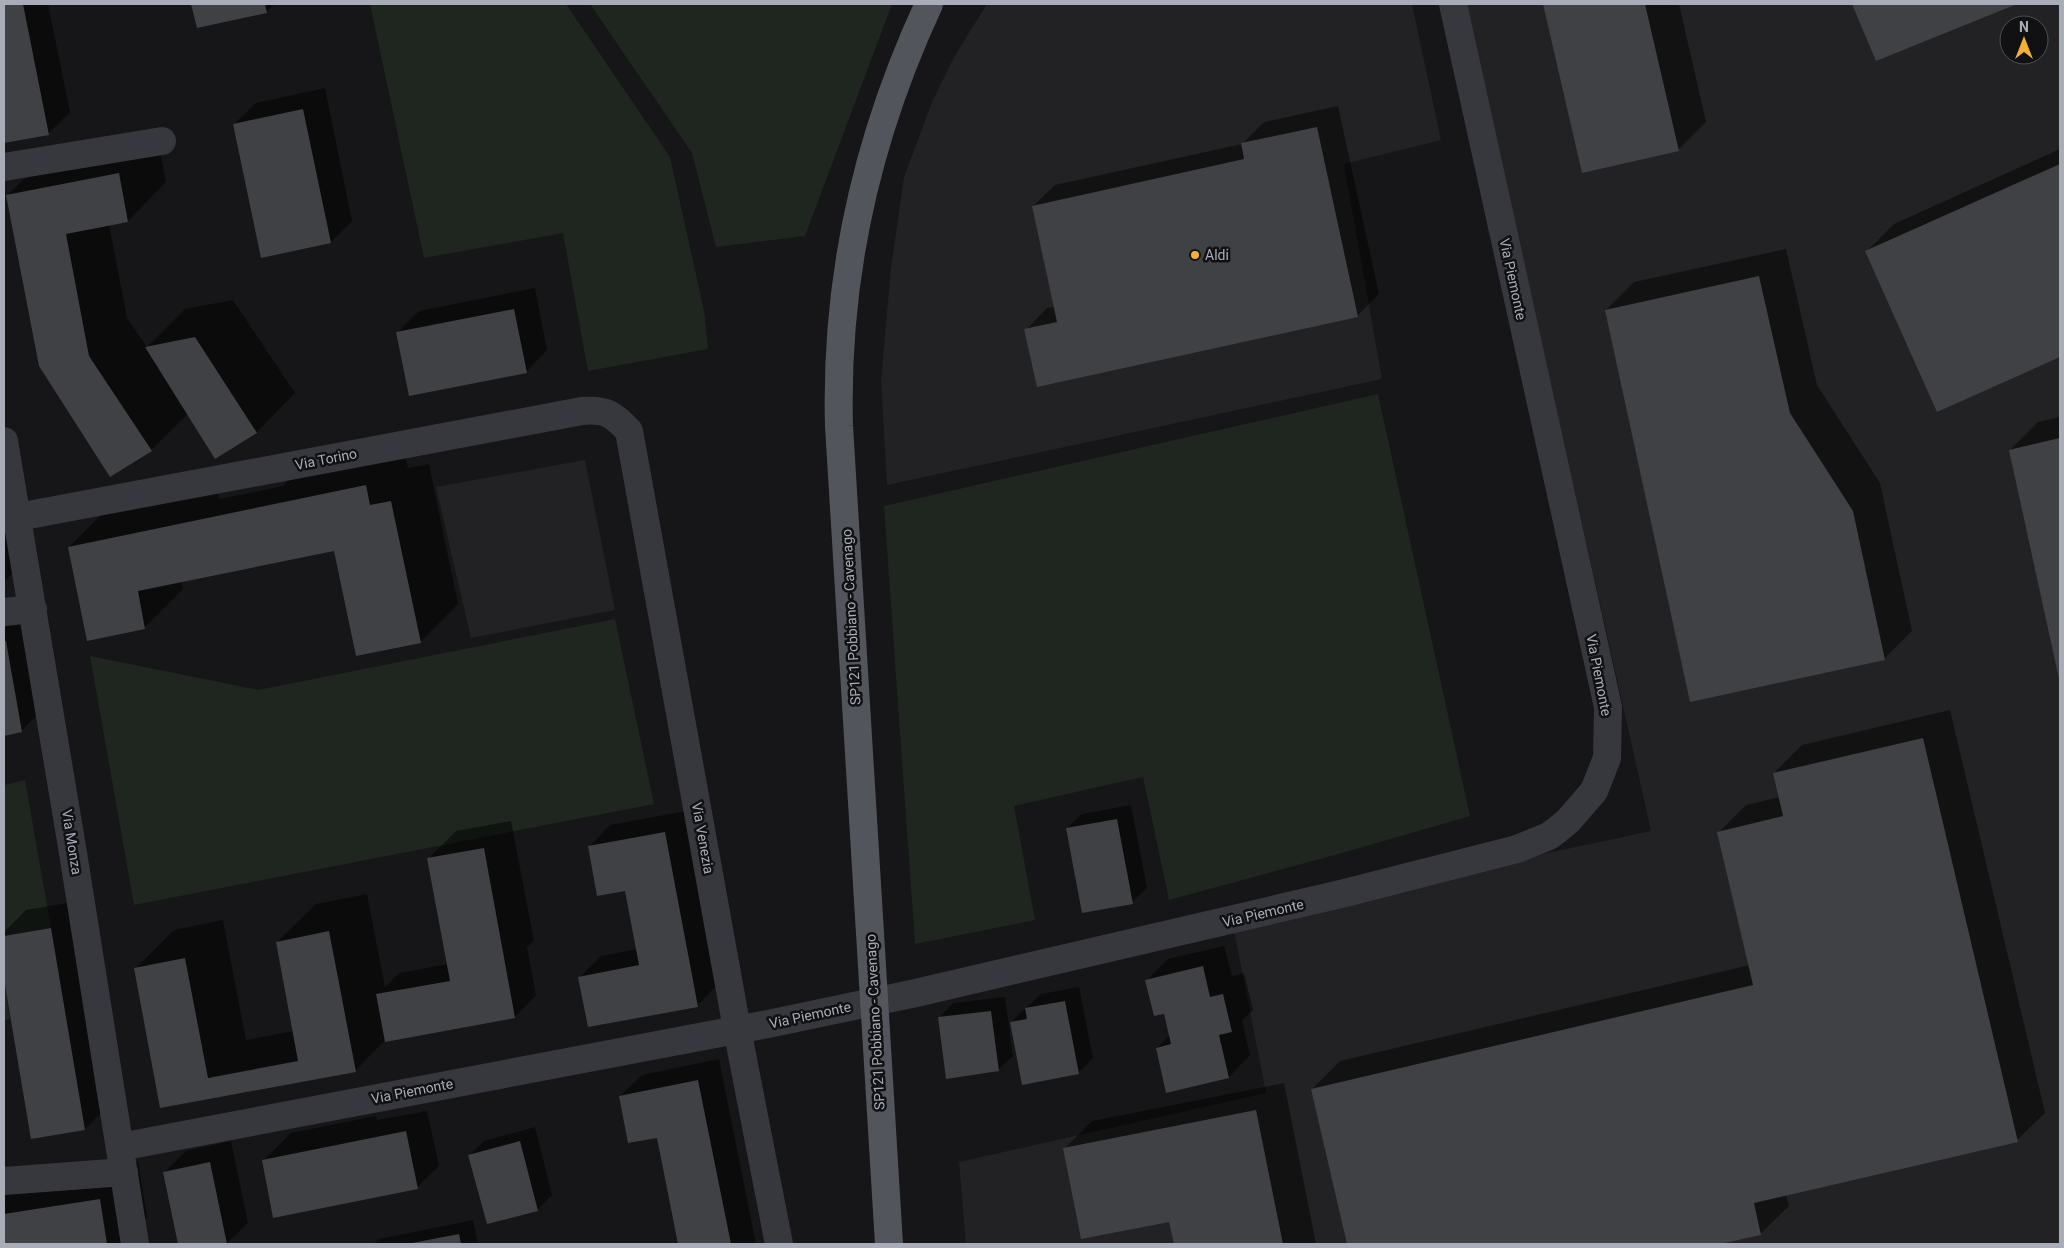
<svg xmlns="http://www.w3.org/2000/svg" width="2064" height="1248" font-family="Roboto,sans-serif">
  <rect width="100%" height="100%" fill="#161618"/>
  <!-- built -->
  <path fill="#222225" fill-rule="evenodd" d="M 987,4 L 1412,4 L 1441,140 L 1344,164 L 1382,379 L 887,485 L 881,380 L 891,268 L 904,177 L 932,102 L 954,57 Z
    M 1466,4 L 2060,4 L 2060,1244 L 966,1244 L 959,1162 L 1266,1093 L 1232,920 L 1651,831 ZM 2009,25 L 2039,25 L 2039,55 L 2009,55 Z
    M 585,460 L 615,610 L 471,638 L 436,487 Z"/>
  <!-- green -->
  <path fill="#1e261f" d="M 370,4 L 566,4 L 670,157 L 704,311 L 708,349 L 588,371 L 563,233 L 424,258 Z
    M 590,4 L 892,4 L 805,236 L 716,247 L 692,153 Z
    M 1378,394 L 1470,816 L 1342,853 L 1169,900 L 1143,777 L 1014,806 L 1035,920 L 915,944 L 884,506 Z
    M 615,619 L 654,804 L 134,905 L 90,656 L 258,690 Z
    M 25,780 L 51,928 L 4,936 L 4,785 Z
    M 4,979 L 10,1019 L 4,1020 Z"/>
  <!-- shadow -->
  <path fill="#0007" d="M 4,4 L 48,4 L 70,112 L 48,134 L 4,142 Z
    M 193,4 L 275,4 L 266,12 L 197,27 Z
    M 1544,4 L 1679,4 L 1706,122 L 1678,150 L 1583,172 Z
    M 1854,4 L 2013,4 L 1877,60 Z
    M 325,88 L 352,221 L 331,242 L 234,124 L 256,103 Z
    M 1338,106 L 1379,294 L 1357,316 L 1026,330 L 1047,308 L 1055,307 L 1033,206 L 1055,185 L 1242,144 L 1264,122 Z
    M 157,135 L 166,182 L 128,221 L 109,224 L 127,318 L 147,347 L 185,309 L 233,300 L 295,393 L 257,432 L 216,457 L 188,414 L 151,450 L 110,476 L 8,195 L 46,157 Z
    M 2060,149 L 2060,356 L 1938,411 L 1866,252 L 1894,224 Z
    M 1786,249 L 1817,385 L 1880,483 L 1912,631 L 1884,659 L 1606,310 L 1634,282 Z
    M 535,288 L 547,350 L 526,372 L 398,332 L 419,311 Z
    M 2060,417 L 2060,677 L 2010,450 L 2038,422 Z
    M 4,445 L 25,561 L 4,582 Z
    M 404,448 L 408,468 L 429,464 L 458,604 L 420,642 L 335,550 L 181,581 L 183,589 L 144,628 L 69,547 L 107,509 L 216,486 L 219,499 L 283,486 L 300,469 Z
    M 34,613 L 49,703 L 21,731 L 4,734 L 4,617 Z
    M 1950,710 L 2045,1113 L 2017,1140 L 1786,1195 L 1789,1206 L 1761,1233 L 1715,1244 L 1349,1244 L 1312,1089 L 1340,1061 L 1750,965 L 1718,833 L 1746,805 L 1780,797 L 1774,773 L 1802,745 Z
    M 1131,805 L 1147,888 L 1132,902 L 1067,828 L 1082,814 Z
    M 686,811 L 718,984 L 697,1006 L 580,977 L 601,956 L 637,949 L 626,889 L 589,847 L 610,825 Z
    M 511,821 L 534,941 L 527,947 L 536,995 L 515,1017 L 386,1039 L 355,1071 L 161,1107 L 136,968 L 174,930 L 223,920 L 246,1040 L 294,1031 L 277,942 L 316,904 L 367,894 L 385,987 L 399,973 L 448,964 L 428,859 L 456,831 Z
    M 79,901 L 113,1101 L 85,1129 L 32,1137 L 4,971 L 4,932 L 26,910 Z
    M 1224,946 L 1232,976 L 1244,973 L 1253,1010 L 1242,1020 L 1250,1055 L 1229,1077 L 1157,1048 L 1170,1035 L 1164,1013 L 1147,980 L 1168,959 Z
    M 1079,987 L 1093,1058 L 1078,1073 L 1011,1022 L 1041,994 Z
    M 1005,997 L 1013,1056 L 998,1070 L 939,1018 L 953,1003 Z
    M 719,1059 L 756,1244 L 679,1244 L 658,1136 L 620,1096 L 642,1075 Z
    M 1284,1083 L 1316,1244 L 1175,1244 L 1170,1220 L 1064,1149 L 1092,1121 Z
    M 427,1111 L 439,1166 L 417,1187 L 263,1161 L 291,1133 L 376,1116 L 377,1120 Z
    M 535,1127 L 552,1195 L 537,1210 L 470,1155 L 484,1141 Z
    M 231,1141 L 248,1223 L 226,1244 L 179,1244 L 165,1172 L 186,1151 Z
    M 138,1161 L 147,1217 L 119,1244 L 4,1244 L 4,1176 L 43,1176 Z
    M 473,1220 L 478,1244 L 373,1244 L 379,1239 Z"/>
  <!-- building -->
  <path fill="#404145" d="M 4,4 L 23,4 L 49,135 L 4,143 Z
    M 191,4 L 265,4 L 267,13 L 197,28 Z
    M 1543,4 L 1645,4 L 1679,151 L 1582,173 Z
    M 1852,4 L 2017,4 L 1876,61 Z
    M 303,109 L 331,243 L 261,258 L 233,124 Z
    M 1317,127 L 1358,317 L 1037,387 L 1024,329 L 1057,322 L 1032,206 L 1244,159 L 1241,143 Z
    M 2060,164 L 2060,357 L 1937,412 L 1865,251 Z
    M 119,173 L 128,222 L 66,234 L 89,356 L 152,451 L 110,477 L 39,366 L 6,195 Z
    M 1759,276 L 1790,413 L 1853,511 L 1885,660 L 1690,702 L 1605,310 Z
    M 514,309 L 527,373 L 409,396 L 396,332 Z
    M 195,337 L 257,433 L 215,459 L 145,347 Z
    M 2060,438 L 2060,679 L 2059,679 L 2009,450 Z
    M 366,485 L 370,505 L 391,501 L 421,643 L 356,656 L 334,551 L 138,591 L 145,629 L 87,641 L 68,547 Z
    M 4,641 L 6,641 L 22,732 L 4,736 Z
    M 1923,738 L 2018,1142 L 1754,1203 L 1761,1235 L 1720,1244 L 1347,1244 L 1311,1089 L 1753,985 L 1717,832 L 1783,816 L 1773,773 Z
    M 1117,819 L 1133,904 L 1082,913 L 1066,828 Z
    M 665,832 L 698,1007 L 588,1027 L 578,977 L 639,965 L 625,891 L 597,896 L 588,846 Z
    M 484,848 L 515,1018 L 385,1042 L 376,994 L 450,981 L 427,858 Z
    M 51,928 L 85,1130 L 31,1139 L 4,979 L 4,936 Z
    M 329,931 L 356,1072 L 160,1108 L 134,968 L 185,958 L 208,1078 L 298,1061 L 276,942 Z
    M 1203,966 L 1210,997 L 1223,994 L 1232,1032 L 1219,1035 L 1229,1078 L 1166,1093 L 1156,1048 L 1171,1044 L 1164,1014 L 1154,1016 L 1145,980 Z
    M 1065,1001 L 1079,1074 L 1022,1085 L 1010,1022 L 1027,1019 L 1025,1008 Z
    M 991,1011 L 999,1071 L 946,1079 L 938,1017 Z
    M 698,1080 L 731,1244 L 678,1244 L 657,1138 L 628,1143 L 619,1096 Z
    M 1256,1110 L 1283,1244 L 1174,1244 L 1169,1222 L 1081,1239 L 1063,1148 Z
    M 406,1131 L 418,1189 L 273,1218 L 262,1160 Z
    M 520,1141 L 538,1211 L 487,1224 L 468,1155 Z
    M 210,1162 L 227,1244 L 178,1244 L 163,1172 Z
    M 100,1199 L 107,1244 L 4,1244 L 4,1214 Z
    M 459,1234 L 461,1244 L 412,1244 L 412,1243 Z"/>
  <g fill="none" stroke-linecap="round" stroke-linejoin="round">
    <!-- minor -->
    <path stroke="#37383d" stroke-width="28" d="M 4,167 L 162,141
      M 4,441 L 73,853 L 135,1244
      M 18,517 L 582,411 C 606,409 613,414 629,431 L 737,1029 L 779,1244
      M 4,612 L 33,609
      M 120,1147 L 768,1024 L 916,993 L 1345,893 L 1517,849 L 1549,836 L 1557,830 L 1568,821 L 1594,791 L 1607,758 L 1608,707 L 1453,4
      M 4,1181 L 124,1172"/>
    <!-- major -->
    <path stroke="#53555c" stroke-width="28" d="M 889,1244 L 839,426 C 835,279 867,137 929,4"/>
  </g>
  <!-- markers -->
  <circle fill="#f2b134" stroke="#111113" stroke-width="2" cx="1195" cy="255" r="5"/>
  <g text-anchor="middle" stroke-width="5" stroke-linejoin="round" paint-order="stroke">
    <!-- poi labels -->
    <g font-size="14" fill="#a8adb8" stroke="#111113" text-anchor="start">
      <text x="1205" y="260">Aldi</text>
    </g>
    <!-- street labels -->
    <g font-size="14" fill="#a8adb8" stroke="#111113">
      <text transform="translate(1513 279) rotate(78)" y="5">Via Piemonte</text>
      <text transform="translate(326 459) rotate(-11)" y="5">Via Torino</text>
      <text transform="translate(851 617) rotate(-93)" y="5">SP121 Pobbiano - Cavenago</text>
      <text transform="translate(1599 675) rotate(79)" y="5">Via Piemonte</text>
      <text transform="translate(703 838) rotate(80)" y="5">Via Venezia</text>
      <text transform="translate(72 842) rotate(81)" y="5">Via Monza</text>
      <text transform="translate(1263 913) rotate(-13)" y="5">Via Piemonte</text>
      <text transform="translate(810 1015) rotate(-12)" y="5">Via Piemonte</text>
      <text transform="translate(875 1022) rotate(-93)" y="5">SP121 Pobbiano - Cavenago</text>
      <text transform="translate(412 1091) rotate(-11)" y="5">Via Piemonte</text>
    </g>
  </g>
  <!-- border -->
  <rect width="2064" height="1248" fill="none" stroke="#a8adb8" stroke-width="10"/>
  <!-- north arrow -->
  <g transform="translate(2024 40)"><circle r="24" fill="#111113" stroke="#4d4f55"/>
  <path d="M0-4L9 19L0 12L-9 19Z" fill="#f2b134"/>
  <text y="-8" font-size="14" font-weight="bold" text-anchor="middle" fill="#a8adb8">N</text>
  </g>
</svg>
